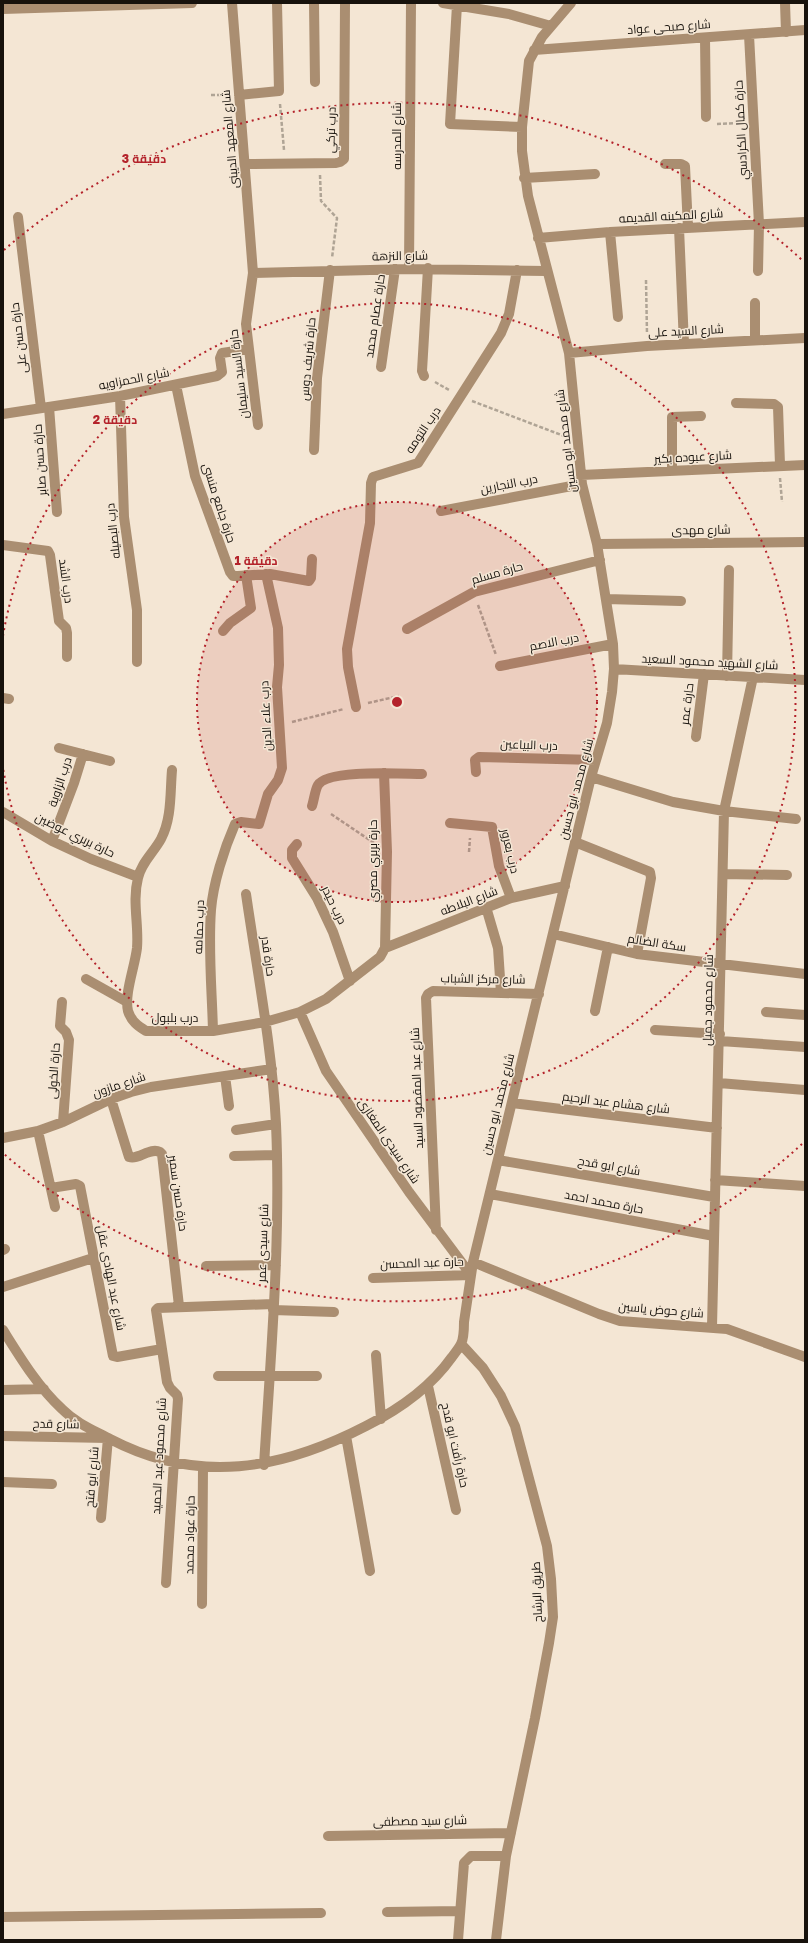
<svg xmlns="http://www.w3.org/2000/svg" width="808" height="1943" font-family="'Golos Text',Cairo,sans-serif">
  <rect width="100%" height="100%" fill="#f4e6d4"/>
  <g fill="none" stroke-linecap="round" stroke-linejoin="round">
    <!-- path -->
    <path stroke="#afa495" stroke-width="2.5" stroke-dasharray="4 2" stroke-linecap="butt" d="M 211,95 L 227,95
      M 280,104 L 284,150
      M 717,124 L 742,123
      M 320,175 L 321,201 L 337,218 L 332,258
      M 646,280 L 647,334
      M 435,382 L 449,390
      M 472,401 L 564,436
      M 780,478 L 782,502
      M 478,605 L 496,655
      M 368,703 L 399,696
      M 292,722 L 344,709
      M 331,814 L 374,843
      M 469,852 L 470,838"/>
    <!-- minor -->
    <path stroke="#aa8e71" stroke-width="10" d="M 232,3 L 253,273 L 246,324 L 258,425
      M 314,3 L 315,82
      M 443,3 L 509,14 L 551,26
      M 785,3 L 786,32
      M 457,5 L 450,124 L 522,127
      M 3,9 L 192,3
      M 749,35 L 759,224 L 758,271
      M 705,38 L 706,117
      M 534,50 L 805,30
      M 239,95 L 279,91 L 277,3
      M 245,164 L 336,163 L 340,162 L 344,159 L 345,3
      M 665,164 L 681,164 L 685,166 L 688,228
      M 524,178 L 595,174
      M 18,217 L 41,408
      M 679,228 L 684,344
      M 610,232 L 618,317
      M 538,238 L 610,232 L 805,222
      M 409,269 L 411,3
      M 253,273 L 409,269 L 546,271
      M 755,340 L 755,303
      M 569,353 L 647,346 L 805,338
      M 381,367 L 395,269
      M 424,376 L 422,371 L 428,268
      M 176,385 L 195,476 L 230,572 L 233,576 L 238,576 L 270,574 L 309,581 L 311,578 L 312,559
      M 120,396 L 124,517 L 137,610 L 137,662
      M 736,403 L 774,404 L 778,407 L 780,465
      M 49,407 L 57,512
      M 3,414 L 120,396 L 217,376 L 222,372 L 220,358 L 222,353 L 249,349
      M 314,450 L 317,378 L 330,270
      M 672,471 L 672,417 L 701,416
      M 581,475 L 805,465
      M 441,511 L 582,484
      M 597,544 L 805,542
      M 3,545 L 48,551 L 50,555 L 59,621 L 66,628 L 67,633 L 67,657
      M 606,599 L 681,601
      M 407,629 L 474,592 L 600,560
      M 223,631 L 230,623 L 251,608 L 246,575
      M 500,666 L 613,644
      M 614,669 L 805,680
      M 727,676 L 729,570
      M 3,698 L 9,699
      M 356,707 L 348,667 L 347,649 L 370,523 L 371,483 L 373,477 L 418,463 L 501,333 L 509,314 L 517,270
      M 696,737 L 704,674
      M 59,748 L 110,761
      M 172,770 C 170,793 172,818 161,839 C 154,852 141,863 138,878 C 132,901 139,925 137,948 C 135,966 124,994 128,1011 C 131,1021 138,1026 146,1031 L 213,1031 L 265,1022 L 300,1012 L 326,999 L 380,957 L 385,948 L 387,852 L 384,773
      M 476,772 L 475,760 L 479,757 L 596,760
      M 591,777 L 673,802 L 724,811 L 796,819
      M 312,806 C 314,800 315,790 318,785 C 328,769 403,774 422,774
      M 3,812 L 52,841 L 91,859 L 138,877
      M 450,823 L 492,827 L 499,866 L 511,898
      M 52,841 L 74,783 L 83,754
      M 575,842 L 650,872 L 651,878 L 637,954
      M 297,844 L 292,850 L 292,858 L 317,898 L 333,932 L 350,981
      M 723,874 L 787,875
      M 246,894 C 257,970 272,1047 276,1124 C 281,1238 271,1351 264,1465
      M 486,907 L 498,948 L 501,993
      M 553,934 L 637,954 L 805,974
      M 385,948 L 511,898 L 565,886
      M 86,979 L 127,1002
      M 62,1002 L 60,1026 L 66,1032 L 69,1040 L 63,1122
      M 595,1011 L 608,947
      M 300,1012 L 326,1071 L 337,1087 L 409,1192 L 471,1275
      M 766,1012 L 805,1015
      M 655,1030 L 720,1034
      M 213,1031 C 212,991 208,950 211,910 C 213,884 224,849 235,824 L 241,822 L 259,824 L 268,794 L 278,780 L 282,768 L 277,687 L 279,665 L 278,628 L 266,574
      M 720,1041 L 805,1047
      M 225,1076 L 229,1106
      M 719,1083 L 805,1090
      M 111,1099 L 129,1157 C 139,1160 150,1147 160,1152 L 162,1154 L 179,1306
      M 512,1103 L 717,1128
      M 236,1130 L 276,1124
      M 38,1131 L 55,1207
      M 3,1138 L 38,1131 L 63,1122 L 111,1099 L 131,1092 L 151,1087 L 272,1069
      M 234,1156 L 277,1155
      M 498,1160 L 714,1197
      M 715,1180 L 805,1186
      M 51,1188 L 76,1184 L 80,1186 L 113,1356 L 117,1357 L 162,1349
      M 490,1194 L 714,1236
      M 436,1230 L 426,998 L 428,994 L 433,991 L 539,994
      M 3,1250 L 5,1249
      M 473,1262 L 599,1314 L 620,1321 L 727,1329 L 805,1357
      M 206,1266 L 276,1265
      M 373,1278 L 471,1275
      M 3,1287 L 93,1258
      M 273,1310 L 334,1312
      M 712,1327 L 724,811 L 753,677
      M 3,1330 C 20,1357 38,1387 62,1409 C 76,1423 93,1430 110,1439 C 198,1485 281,1470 366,1426 C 400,1409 430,1388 452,1357 C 455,1353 459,1348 461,1344 C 464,1338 464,1329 464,1322 C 467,1302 470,1282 473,1262 L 591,777 L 607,723 L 612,692 L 614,669 L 613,644 L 597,544 L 582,484 L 569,353 L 528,196 L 522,151 L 522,127 L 529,61 L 542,37 L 571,3
      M 461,1344 L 483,1368 L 501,1396 L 515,1426 L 547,1546 L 551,1579 L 553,1617 L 549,1643 L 535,1718 L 506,1856 L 496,1940
      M 376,1355 L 381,1419
      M 218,1376 L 317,1376
      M 428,1386 L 456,1510
      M 3,1390 L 44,1389
      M 3,1436 L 108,1438 L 101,1518
      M 346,1436 L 370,1571
      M 3,1482 L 52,1484
      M 166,1583 L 178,1399 L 177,1395 L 170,1388 L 167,1382 L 156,1310 L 158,1308 L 273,1304
      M 202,1604 L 203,1467
      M 328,1836 L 511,1833
      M 387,1912 L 460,1911
      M 3,1917 L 321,1913
      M 458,1940 L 464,1863 L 471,1856 L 506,1856"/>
  </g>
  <!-- distance rings -->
  <circle cx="397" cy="702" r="200" fill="#b4232b" fill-opacity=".12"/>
  <g fill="none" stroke="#b4232b" stroke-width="2" stroke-dasharray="2 4">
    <circle cx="397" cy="702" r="200"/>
    <path d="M3 636A399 399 0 1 1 3 768"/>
    <path d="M802 1144A599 599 0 0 1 4 1154M4 250A599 599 0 0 1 802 260"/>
  </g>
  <g text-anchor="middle" stroke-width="3" stroke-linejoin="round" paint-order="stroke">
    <!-- street labels -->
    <g font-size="12" fill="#17120c" stroke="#f4e6d4">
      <text transform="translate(669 27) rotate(-4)" y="4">شارع صبحى عواد</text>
      <text transform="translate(331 130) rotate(-88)" y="4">درب تركي</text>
      <text transform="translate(741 130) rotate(-93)" y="4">حارة كمال الكرادسي</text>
      <text transform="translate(397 136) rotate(-90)" y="4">شارع المدرسه</text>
      <text transform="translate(230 139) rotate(-95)" y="4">شارع المعهد الديبنى</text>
      <text transform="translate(671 216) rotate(-3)" y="4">شارع المكينه القديمه</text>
      <text transform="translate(400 256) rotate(-1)" y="4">شارع النزهة</text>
      <text transform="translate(375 316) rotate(-82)" y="4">حارة عصام محمد</text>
      <text transform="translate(686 331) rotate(-3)" y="4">شارع السيد على</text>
      <text transform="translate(19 338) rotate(-97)" y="4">حارة حسن على</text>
      <text transform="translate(308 359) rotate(-85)" y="4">حارة شريف دوس</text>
      <text transform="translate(239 374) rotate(-97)" y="4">حارة السيد سليمان</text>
      <text transform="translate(134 379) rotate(-11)" y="4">شارع الحمزاويه</text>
      <text transform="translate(423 430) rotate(-56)" y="4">درب التومه</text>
      <text transform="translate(566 441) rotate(-97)" y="4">شارع محمد ابو حسين</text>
      <text transform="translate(693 457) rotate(-3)" y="4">شارع عبوده بكير</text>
      <text transform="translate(40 460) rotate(-94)" y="4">حارة حسن صابر</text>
      <text transform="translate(509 484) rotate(-11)" y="4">درب النجارين</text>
      <text transform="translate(219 503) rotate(72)" y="4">حارة جامع منسى</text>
      <text transform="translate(701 530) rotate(-1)" y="4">شارع مهدى</text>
      <text transform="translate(113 531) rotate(-96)" y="4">درب البصيله</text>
      <text transform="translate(497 573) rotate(-16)" y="4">حارة مسلم</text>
      <text transform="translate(66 581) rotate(82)" y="4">درب الشد</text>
      <text transform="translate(554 642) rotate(-11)" y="4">درب الاصم</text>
      <text transform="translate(710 662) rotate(3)" y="4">شارع الشهيد محمود السعيد</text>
      <text transform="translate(687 704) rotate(-83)" y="4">حارة عمر</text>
      <text transform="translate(266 716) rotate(-93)" y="4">درب علاء الدين</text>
      <text transform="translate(529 745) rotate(2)" y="4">درب البياعين</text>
      <text transform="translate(60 782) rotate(-72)" y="4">درب الزاوية</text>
      <text transform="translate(576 789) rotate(-75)" y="4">شارع محمد ابو حسين</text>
      <text transform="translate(75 835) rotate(26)" y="4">حارة بربري عوضين</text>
      <text transform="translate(510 851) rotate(77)" y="4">درب بعرور</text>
      <text transform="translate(373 861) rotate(-90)" y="4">حارة بربري مصري</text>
      <text transform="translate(469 901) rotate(-21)" y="4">شارع البلاطه</text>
      <text transform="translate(334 905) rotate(64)" y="4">درب حيدر</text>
      <text transform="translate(199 927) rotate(-88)" y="4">درب حمامه</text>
      <text transform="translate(657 943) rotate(9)" y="4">سكة الضالم</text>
      <text transform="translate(268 956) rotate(82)" y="4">حارة قدر</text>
      <text transform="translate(483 979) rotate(1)" y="4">شارع مركز الشباب</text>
      <text transform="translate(708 1000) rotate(-89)" y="4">شارع محمود جميل</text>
      <text x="175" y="1022">درب بلبول</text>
      <text transform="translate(54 1071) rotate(-86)" y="4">حارة الخولى</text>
      <text transform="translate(119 1085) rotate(-19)" y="4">شارع مازون</text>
      <text transform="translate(417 1088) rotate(-92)" y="4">شارع عبد المقصود السيد</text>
      <text transform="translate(616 1103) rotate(7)" y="4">شارع هشام عبد الرحيم</text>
      <text transform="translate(498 1104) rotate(-76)" y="4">شارع محمد ابو حسين</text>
      <text transform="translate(389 1141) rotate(56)" y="4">شارع سيدى المغازى</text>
      <text transform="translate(609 1166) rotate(10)" y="4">شارع ابو قدح</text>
      <text transform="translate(178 1193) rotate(82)" y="4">حارة حسن سمير</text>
      <text transform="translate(604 1202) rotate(11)" y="4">حارة محمد احمد</text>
      <text transform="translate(263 1243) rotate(-88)" y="4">شارع سيدى عمر</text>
      <text transform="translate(422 1263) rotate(-2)" y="4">حارة عبد المحسن</text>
      <text transform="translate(111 1278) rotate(79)" y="4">شارع عبد الهادى عقل</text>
      <text transform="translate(661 1310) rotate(5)" y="4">شارع حوض ياسين</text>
      <text transform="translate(56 1424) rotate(1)" y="4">شارع قدح</text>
      <text transform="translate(455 1445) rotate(77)" y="4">حارة رأفت ابو قدح</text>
      <text transform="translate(159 1456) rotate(-87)" y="4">شارع محمود عبد الحميد</text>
      <text transform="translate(92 1477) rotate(-85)" y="4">شارع ابو فتح</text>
      <text transform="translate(190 1535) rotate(-89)" y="4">حارة عواد محمد</text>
      <text transform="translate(537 1592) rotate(-92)" y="4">طريق الرشاح</text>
      <text transform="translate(420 1821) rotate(-1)" y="4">شارع سيد مصطفى</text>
    </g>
  </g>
  <circle cx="397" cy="702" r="6" fill="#b4232b" stroke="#f4e6d4" stroke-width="2"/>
  <g font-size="12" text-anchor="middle" font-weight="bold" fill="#b4232b" stroke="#f4e6d4" stroke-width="3" stroke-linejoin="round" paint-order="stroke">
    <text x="144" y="163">3 دقيقة</text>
    <text x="115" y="424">2 دقيقة</text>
    <text x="256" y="565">1 دقيقة</text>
  </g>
  <!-- border -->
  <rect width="808" height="1943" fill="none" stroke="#17120c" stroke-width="8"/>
</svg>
